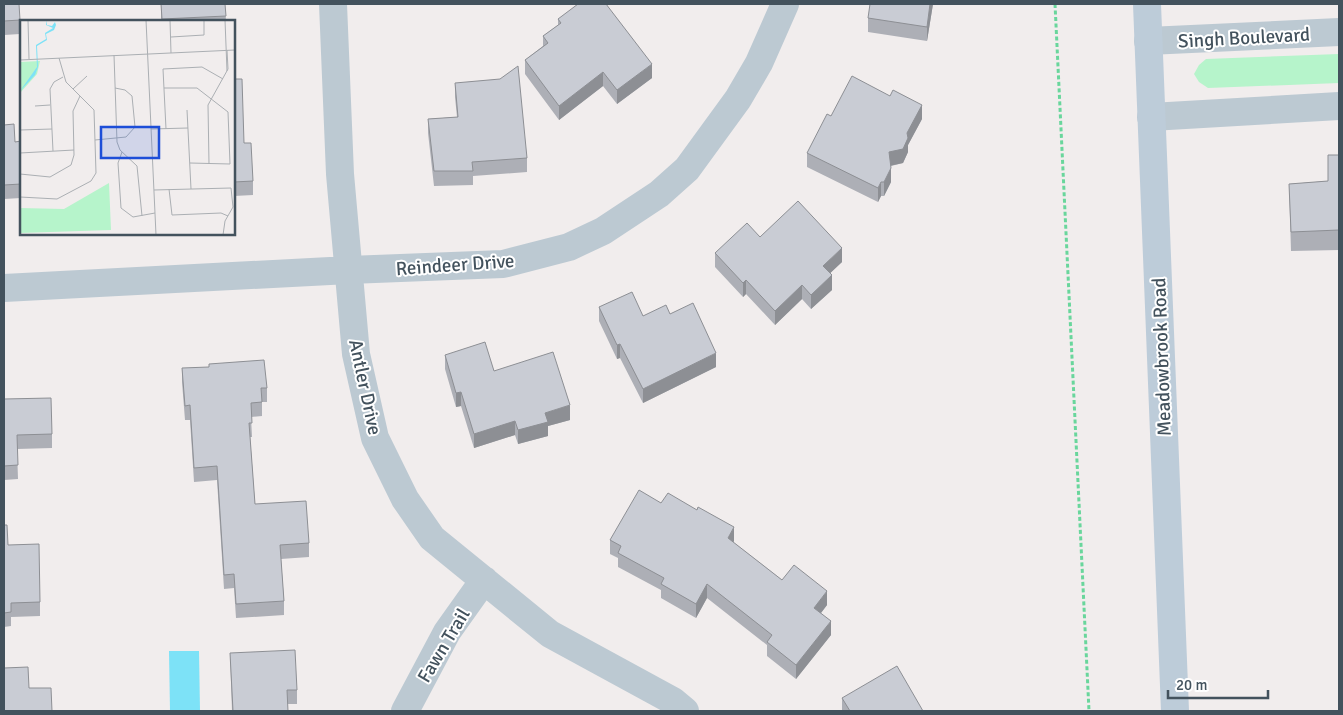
<svg xmlns="http://www.w3.org/2000/svg" width="1343" height="715" font-family="Signika,sans-serif">
  <rect width="100%" height="100%" fill="#f1eded"/>
  <!-- green -->
  <path fill="#b6f4cb" d="M 1339,54 L 1339,83 L 1208,88 L 1199,82 L 1194,74 L 1199,65 L 1206,59 Z"/>
  <!-- water -->
  <path fill="#7de2f7" d="M 169,651 L 199,651 L 200,711 L 170,711 Z"/>
  <g fill="none" stroke-linecap="round" stroke-linejoin="round">
    <!-- path -->
    <path stroke="#69d69c" stroke-width="3" stroke-dasharray="4 2.5" stroke-linecap="butt" d="M 1055,4 L 1089,711"/>
    <!-- street -->
    <path stroke="#bcc9d2" stroke-width="28" d="M 333,4 L 340,174 L 356,354 L 375,438 L 405,499 L 432,538 L 550,634 L 673,701 L 685,711
      M 1148,41 L 1339,32
      M 1151,117 L 1339,106
      M 4,288 L 349,270 L 503,264 L 569,247 L 603,231 L 659,194 L 687,169 L 738,99 L 759,63 L 785,4
      M 405,711 L 447,632 L 484,580"/>
    <!-- secondary -->
    <path stroke="#bdccd9" stroke-width="28" d="M 1147,4 L 1175,711"/>
  </g>
  <!-- wall -->
  <path fill="#adafb6" d="M 4,4 L 20,20 L 20,34 L 4,35 Z
    M 161,4 L 225,4 L 226,21 L 161,21 Z
    M 933,4 L 927,41 L 868,32 L 868,18 Z
    M 558,19 L 652,78 L 617,104 L 603,86 L 559,120 L 525,74 L 525,60 L 543,46 L 543,36 L 558,25 Z
    M 234,79 L 244,143 L 253,181 L 253,195 L 234,196 Z
    M 455,83 L 527,158 L 527,172 L 473,176 L 473,185 L 434,186 L 428,133 L 428,119 L 457,117 L 455,97 Z
    M 922,119 L 908,145 L 908,152 L 903,163 L 891,166 L 891,182 L 884,196 L 881,196 L 878,202 L 807,167 L 807,153 Z
    M 4,125 L 15,142 L 21,141 L 21,198 L 4,199 Z
    M 1339,155 L 1339,250 L 1291,251 L 1289,184 L 1328,181 Z
    M 760,237 L 842,262 L 830,273 L 832,290 L 811,309 L 802,299 L 775,325 L 746,294 L 743,297 L 715,267 L 715,253 Z
    M 599,307 L 643,316 L 670,314 L 716,367 L 643,403 L 620,358 L 617,359 L 599,321 Z
    M 445,355 L 570,420 L 548,426 L 548,436 L 518,444 L 515,435 L 474,448 L 461,406 L 456,407 L 445,369 Z
    M 182,368 L 267,388 L 267,402 L 262,402 L 262,416 L 251,417 L 252,437 L 250,437 L 255,504 L 309,543 L 309,557 L 281,559 L 284,601 L 284,615 L 236,618 L 234,588 L 224,589 L 217,480 L 194,482 L 190,420 L 185,420 L 182,382 Z
    M 4,384 L 4,399 L 52,434 L 52,448 L 17,449 L 18,479 L 4,480 Z
    M 661,503 L 734,541 L 733,542 L 782,580 L 827,605 L 821,613 L 831,635 L 796,679 L 767,656 L 767,645 L 707,598 L 696,618 L 661,598 L 661,590 L 618,567 L 618,558 L 610,554 L 610,540 Z
    M 4,525 L 8,545 L 40,602 L 40,616 L 11,617 L 11,626 L 4,627 Z
    M 230,653 L 297,690 L 297,704 L 287,704 L 288,711 L 232,711 Z
    M 842,698 L 923,711 L 842,711 Z"/>
  <!-- shaded-wall -->
  <path fill="#8d8f94" d="M 930,4 L 933,4 L 927,41 L 927,27 Z
    M 652,64 L 652,78 L 617,104 L 617,90 Z
    M 603,72 L 603,86 L 559,120 L 559,106 Z
    M 922,105 L 922,119 L 908,145 L 908,152 L 903,163 L 889,166 L 889,152 Z
    M 891,168 L 891,182 L 884,196 L 884,182 Z
    M 881,182 L 881,196 L 878,202 L 878,188 Z
    M 842,248 L 842,262 L 823,280 L 823,266 Z
    M 832,275 L 832,290 L 811,309 L 811,295 Z
    M 746,280 L 746,294 L 743,297 L 743,283 Z
    M 802,285 L 802,299 L 775,325 L 775,311 Z
    M 620,344 L 620,358 L 617,359 L 617,345 Z
    M 716,353 L 716,367 L 643,403 L 643,389 Z
    M 461,392 L 461,406 L 456,407 L 456,393 Z
    M 570,405 L 570,420 L 548,426 L 548,436 L 518,444 L 518,430 L 545,413 Z
    M 515,421 L 515,435 L 474,448 L 474,434 Z
    M 734,527 L 734,541 L 728,552 L 728,538 Z
    M 707,584 L 707,598 L 696,618 L 696,604 Z
    M 827,591 L 827,605 L 814,622 L 814,608 Z
    M 831,621 L 831,635 L 796,679 L 796,665 Z"/>
  <!-- building -->
  <path fill="#c9ccd4" stroke="#8d8f94" d="M 4,4 L 19,4 L 20,20 L 4,21 Z
    M 161,4 L 225,4 L 226,16 L 162,19 Z
    M 578,4 L 606,4 L 652,64 L 617,90 L 603,72 L 559,106 L 525,60 L 548,43 L 543,36 L 561,23 L 558,19 Z
    M 870,4 L 930,4 L 927,27 L 868,18 Z
    M 518,66 L 527,158 L 472,162 L 473,171 L 434,171 L 428,119 L 458,117 L 455,83 L 500,79 Z
    M 852,76 L 890,96 L 893,90 L 922,105 L 907,133 L 908,138 L 903,149 L 889,152 L 891,168 L 884,182 L 881,182 L 878,188 L 807,153 L 827,114 L 831,116 Z
    M 234,79 L 242,79 L 244,143 L 251,143 L 253,181 L 234,182 Z
    M 14,124 L 15,142 L 21,141 L 21,184 L 4,185 L 4,125 Z
    M 1328,155 L 1339,155 L 1339,230 L 1291,232 L 1289,184 L 1328,181 Z
    M 798,201 L 842,248 L 823,266 L 832,275 L 811,295 L 802,285 L 775,311 L 746,280 L 743,283 L 715,253 L 747,223 L 760,237 Z
    M 632,292 L 643,316 L 666,305 L 670,314 L 693,303 L 716,353 L 643,389 L 620,344 L 617,345 L 599,307 Z
    M 485,342 L 494,371 L 553,352 L 570,405 L 545,413 L 548,422 L 518,430 L 515,421 L 474,434 L 461,392 L 456,393 L 445,355 Z
    M 264,360 L 267,388 L 261,388 L 262,402 L 251,403 L 252,423 L 249,423 L 255,504 L 306,501 L 309,543 L 280,545 L 284,601 L 236,604 L 234,574 L 224,575 L 217,466 L 194,468 L 190,405 L 185,406 L 182,368 L 209,367 L 209,364 Z
    M 4,384 L 4,399 L 51,398 L 52,434 L 17,435 L 18,465 L 4,466 Z
    M 639,490 L 661,503 L 668,493 L 697,510 L 698,507 L 734,527 L 728,538 L 782,580 L 794,565 L 827,591 L 814,608 L 831,621 L 796,665 L 767,642 L 772,635 L 707,584 L 696,604 L 661,584 L 664,578 L 618,553 L 621,546 L 610,540 Z
    M 4,525 L 7,525 L 8,545 L 39,544 L 40,602 L 11,603 L 11,612 L 4,613 Z
    M 295,650 L 297,690 L 287,690 L 288,711 L 233,711 L 230,653 Z
    M 897,666 L 923,711 L 850,711 L 842,698 Z
    M 28,667 L 29,688 L 51,688 L 52,711 L 4,711 L 4,668 Z"/>
  <g text-anchor="middle" stroke-width="4" stroke-linejoin="round" paint-order="stroke">
    <!-- street labels -->
    <g font-size="19" fill="#43525d" stroke="#fff">
      <text transform="translate(1244 37) rotate(-3)" y="7">Singh Boulevard</text>
      <text transform="translate(455 264) rotate(-4)" y="7">Reindeer Drive</text>
      <text transform="translate(1161 357) rotate(-92)" y="7">Meadowbrook Road</text>
      <text transform="translate(366 387) rotate(78)" y="7">Antler Drive</text>
      <text transform="translate(443 645) rotate(-59)" y="7">Fawn Trail</text>
    </g>
  </g>
  <!-- overview -->
  <g transform="translate(20 20)">
    <rect width="215" height="215" fill="#f1eded"/>
    <path d="M 20,41 L 17,54 L 0,73 L 0,42 ZM 89,163 L 91,210 L 0,213 L 0,188 L 44,189 Z" fill="#b6f4cb"/>
    <path d="M 26,0 L 27,5 L 32,6 L 35,2 L 36,5 L 34,10 L 26,14 L 27,20 L 17,26 L 18,47 L 15,55 L 0,71 L 17,47 L 16,25 L 26,19 L 25,13 L 33,8 L 26,5 Z" fill="#7de2f7"/>
    <path fill="none" stroke="#abafb3" stroke-width="1" d="M 8,0 L 9,39M 126,0 L 136,215M 150,0 L 151,33M 205,0 L 207,51M 151,17 L 184,15 L 184,0M 94,35 L 97,122 L 100,130 L 117,146 L 122,196M 0,40 L 215,30M 144,68 L 177,68 L 208,92 L 210,144 L 170,143M 53,69 L 67,56M 15,86 L 30,85M 167,90 L 171,169M 131,109 L 168,108M 146,109 L 143,49 L 182,47 L 203,59M 0,110 L 32,109M 75,120 L 106,117 L 115,107 L 112,76 L 105,70 L 95,68M 33,131 L 30,69 L 34,62 L 43,57M 102,132 L 98,143 L 101,188 L 113,197 L 135,193M 0,133 L 54,130M 189,144 L 188,85 L 208,49 L 207,30M 0,154 L 30,157 L 51,145 L 54,135 L 53,91 L 60,76M 149,169 L 152,195 L 201,193 L 208,196M 134,170 L 211,168 L 213,187 L 205,201 L 203,215M 0,177 L 37,179 L 71,161 L 76,153 L 74,90 L 46,62 L 39,38"/>
    <path fill="#1d4ed8" fill-opacity="0.15" stroke="#1d4ed8" stroke-width="2.5" d="M 81,107 L 139,107 L 139,138 L 81,138 Z"/>
    <rect width="215" height="215" fill="none" stroke="#43525d" stroke-width="2.5"/>
  </g>
  <!-- border -->
  <rect width="1343" height="715" fill="none" stroke="#43525d" stroke-width="10"/>
  <!-- scale -->
  <path d="M1168 690v8h100v-8" fill="none" stroke="#43525d" stroke-width="2.5"/>
  <text x="1176" y="690" font-size="15" fill="#43525d" stroke="#ffffff" stroke-width="4" paint-order="stroke">20 m</text>
</svg>
